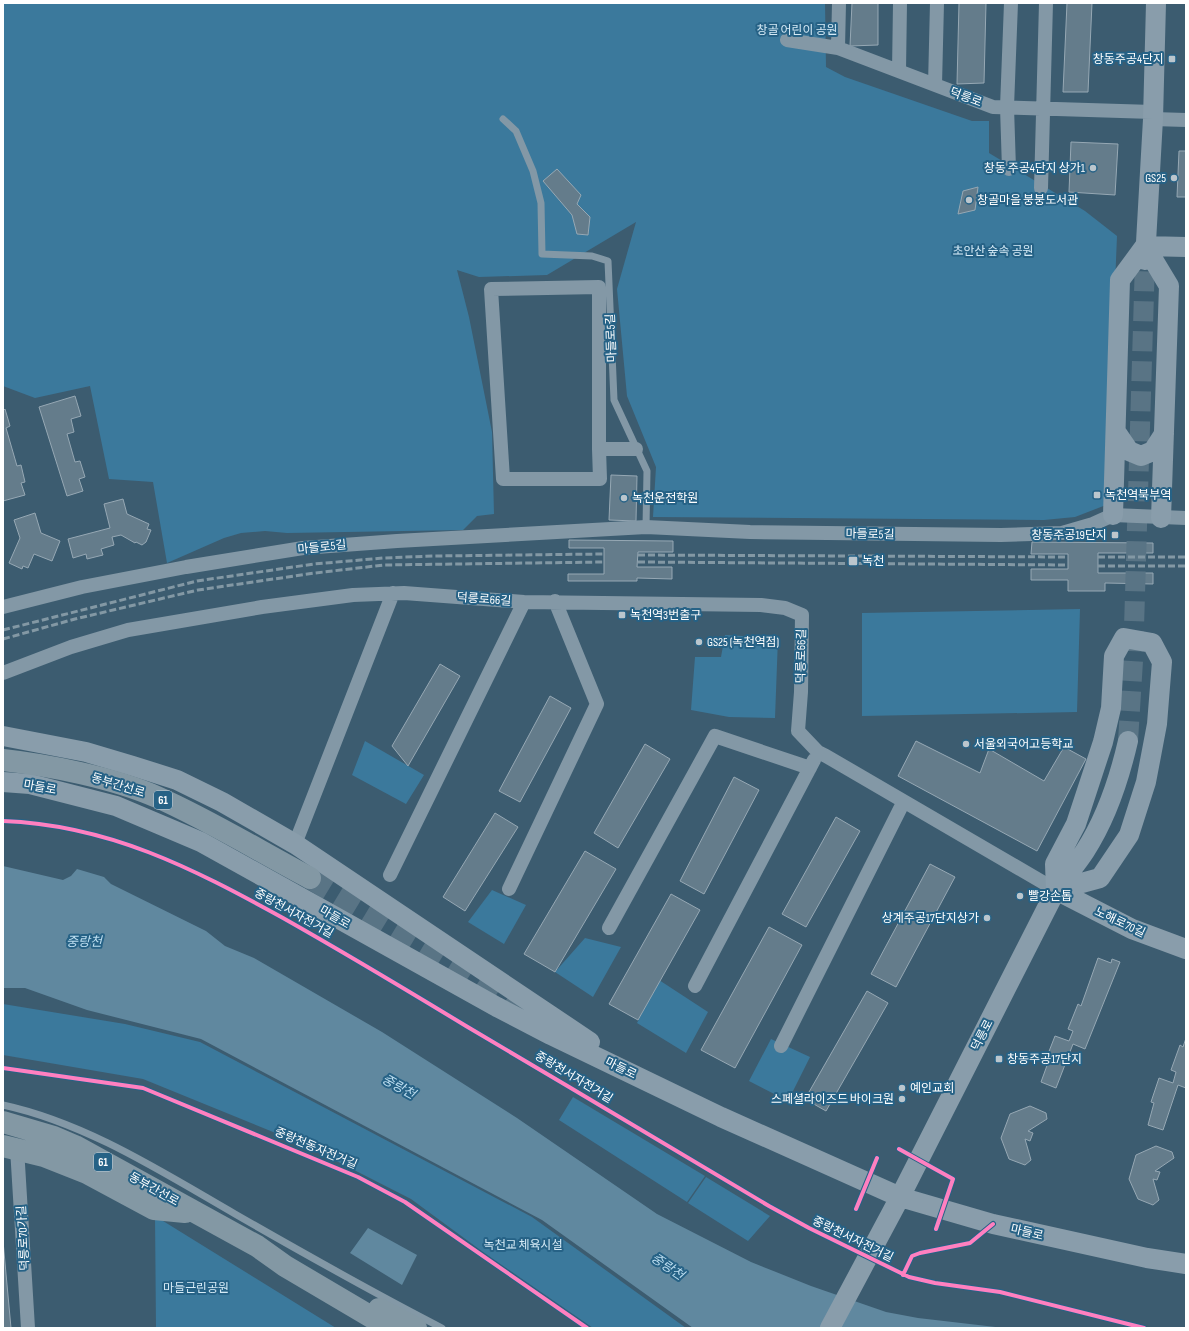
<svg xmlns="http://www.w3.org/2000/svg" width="1189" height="1331" font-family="'Sofia Sans Condensed','Noto Sans KR',sans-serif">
  <rect width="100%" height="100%" fill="#3c5c70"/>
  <!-- green -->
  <path fill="#3b799c" d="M 3,3 L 825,3 L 826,67 L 845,77 L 972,121 L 989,121 L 989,153 L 1085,211 L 1117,236 L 1106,505 L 1075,517 L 1044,520 L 653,517 L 656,467 L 627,396 L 617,289 L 636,222 L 547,275 L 479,277 L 457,270 L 469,317 L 492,432 L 494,514 L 477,516 L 463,530 L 287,533 L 265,531 L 241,533 L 224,538 L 167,563 L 153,482 L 109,479 L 90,386 L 35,398 L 3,386 Z
    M 1080,609 L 1077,712 L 862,716 L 862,613 Z
    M 725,635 L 778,638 L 775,718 L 729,717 L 691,710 L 695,657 L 721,657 Z
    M 365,741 L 424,775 L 406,804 L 352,775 Z
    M 492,890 L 526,905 L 504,944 L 468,922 Z
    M 585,938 L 621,947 L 593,997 L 555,972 Z
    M 659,980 L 708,1012 L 686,1053 L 637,1023 Z
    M 3,1004 L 125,1024 L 200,1042 L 532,1217 L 686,1328 L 593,1328 L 483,1252 L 411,1199 L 305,1145 L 143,1079 L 3,1055 Z
    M 771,1039 L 810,1057 L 788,1101 L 749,1081 Z
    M 573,1097 L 705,1176 L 687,1202 L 559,1120 Z
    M 706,1177 L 770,1216 L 748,1241 L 688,1203 Z
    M 155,1216 L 336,1328 L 156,1328 Z"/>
  <!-- water -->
  <path fill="#60889f" d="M 3,866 L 63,880 L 71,876 L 77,869 L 104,877 L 111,884 L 206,931 L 225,946 L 254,958 L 382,1032 L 517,1118 L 657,1214 L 751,1262 L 811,1286 L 886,1312 L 918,1318 L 1004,1328 L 693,1328 L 542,1220 L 201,1039 L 87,1010 L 25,988 L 3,988 Z
    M 368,1228 L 417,1255 L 402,1285 L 350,1253 Z"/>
  <!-- building -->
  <path fill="#647c8b" stroke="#96a8b4" d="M 852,3 L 878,3 L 878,45 L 850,46 Z
    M 959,3 L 986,3 L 984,83 L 957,84 Z
    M 1067,3 L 1092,3 L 1088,92 L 1063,92 Z
    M 1071,142 L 1118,144 L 1115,195 L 1069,192 Z
    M 1179,151 L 1186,151 L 1186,197 L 1177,197 Z
    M 557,169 L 581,195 L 577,204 L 590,217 L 588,235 L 577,234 L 572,215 L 543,181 Z
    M 978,187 L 975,210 L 958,214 L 963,191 Z
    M 75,396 L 81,416 L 71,419 L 74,432 L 67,434 L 75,462 L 80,461 L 85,477 L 79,479 L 83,491 L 67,496 L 39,407 Z
    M 5,409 L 10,426 L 6,428 L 17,466 L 21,465 L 25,482 L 21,483 L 25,495 L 3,501 L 3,411 Z
    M 611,475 L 637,476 L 636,521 L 609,520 Z
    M 123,499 L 127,514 L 149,524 L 147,529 L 151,530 L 146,542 L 142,545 L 136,542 L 135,543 L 121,535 L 112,537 L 114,545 L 101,549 L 103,555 L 87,559 L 86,554 L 73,558 L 68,539 L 110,528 L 104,504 Z
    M 35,513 L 41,533 L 60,541 L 52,561 L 34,554 L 28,568 L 23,566 L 22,569 L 9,563 L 20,538 L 14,520 Z
    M 569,540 L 673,541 L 673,552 L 638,552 L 637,567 L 672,567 L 672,579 L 637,578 L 637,581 L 568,581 L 568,574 L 604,574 L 604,548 L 569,548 Z
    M 1032,542 L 1153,543 L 1153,553 L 1098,553 L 1098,573 L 1153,573 L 1153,584 L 1105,583 L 1105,591 L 1068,591 L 1068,580 L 1031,580 L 1031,569 L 1068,569 L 1068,554 L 1031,554 Z
    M 440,664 L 460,676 L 408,766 L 392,746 Z
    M 550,696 L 571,708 L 520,802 L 499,791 Z
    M 916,741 L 980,773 L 989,749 L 1044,781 L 1064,747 L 1086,759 L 1037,851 L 898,776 Z
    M 645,744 L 670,759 L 618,848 L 594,833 Z
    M 734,777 L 759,790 L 704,894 L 680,881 Z
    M 495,813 L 518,827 L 465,911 L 443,897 Z
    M 836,817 L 860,831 L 806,927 L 782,914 Z
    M 585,851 L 616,869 L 555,972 L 524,954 Z
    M 930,864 L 955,877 L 896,987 L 871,974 Z
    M 671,894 L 700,910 L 638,1020 L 609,1004 Z
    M 769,927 L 802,945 L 735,1068 L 701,1050 Z
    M 1098,958 L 1111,963 L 1112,959 L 1120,962 L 1085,1049 L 1073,1044 L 1056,1088 L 1041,1082 L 1049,1060 L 1046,1059 L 1055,1036 L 1069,1041 L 1073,1031 L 1068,1029 L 1078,1004 L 1081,1006 Z
    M 867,991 L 888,1003 L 826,1111 L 805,1099 Z
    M 1186,1038 L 1186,1088 L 1178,1085 L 1163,1130 L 1148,1125 L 1154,1103 L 1151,1102 L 1159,1078 L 1173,1083 L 1176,1072 L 1171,1070 L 1180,1045 L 1183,1047 Z
    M 1030,1106 L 1046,1113 L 1047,1119 L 1028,1131 L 1033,1133 L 1030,1141 L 1025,1139 L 1031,1160 L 1025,1165 L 1009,1159 L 1001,1138 L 1010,1114 Z
    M 1156,1146 L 1172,1152 L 1174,1158 L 1155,1171 L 1160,1172 L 1157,1180 L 1153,1179 L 1159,1200 L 1153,1205 L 1138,1199 L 1129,1179 L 1136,1155 Z
    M 3,1241 L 11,1328 L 3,1328 Z"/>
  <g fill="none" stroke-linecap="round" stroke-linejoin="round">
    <!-- secondary-tunnel -->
    <path stroke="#597485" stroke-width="20" stroke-dasharray="20 10" stroke-linecap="butt" d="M 1128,741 L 1133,661 L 1145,260"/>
    <!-- highway-tunnel -->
    <path stroke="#597485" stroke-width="22" stroke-dasharray="22 11" stroke-linecap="butt" d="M 310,878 L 455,966 L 545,1024"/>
    <!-- lane -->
    <path stroke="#8398a6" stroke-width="7" d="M 503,119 L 516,131 L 533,171 L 541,203 L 542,254 L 592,256 L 608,261 L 614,400 L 647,471 L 646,527
      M 3,1105 C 86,1123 162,1172 235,1214 C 303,1253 372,1292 442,1328"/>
    <!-- street -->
    <path stroke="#8398a6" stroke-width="14" d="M 787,40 L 838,48 L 993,107 L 1153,112
      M 838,48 L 839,3
      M 899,71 L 900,3
      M 935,85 L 937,3
      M 1153,119 L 1186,120
      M 1009,169 L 1007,107 L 1011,3
      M 1041,188 L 1046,3
      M 599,449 L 599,287 L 491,289 L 503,479 L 600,479 L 599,449 L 636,449
      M 3,607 L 82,587 L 186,567 L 303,548 L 397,541 L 646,527 L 750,532 L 1001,535 L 1062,533 L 1093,524 L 1113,515 L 1186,518
      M 3,673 L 71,647 L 128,630 L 262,607 L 353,595 L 404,593 L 524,602 L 761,605 L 785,608 L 802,615 L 801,692 L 798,731 L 818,752 L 826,756 L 1056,890
      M 295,844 L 393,593
      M 390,875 L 524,602
      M 509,889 L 597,704 L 555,601
      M 609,928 L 715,736 L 810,768
      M 695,986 L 814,760
      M 781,1046 L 903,803
      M 17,1148 L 28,1328"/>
    <!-- secondary -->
    <path stroke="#899dab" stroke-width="20" d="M 1145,246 L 1169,286 L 1161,518
      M 1145,246 L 1186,247
      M 1145,260 L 1153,119 L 1156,3
      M 1116,432 L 1129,451 L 1141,456 L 1153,451 L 1164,434
      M 1113,515 L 1120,280 L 1145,246
      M 1124,638 L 1152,643 L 1162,662 L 1157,724 L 1146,782 L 1129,835 L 1100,878 L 1056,890 L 1055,864 L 1076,824 L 1103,742 L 1111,708 L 1114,656 Z
      M 3,736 L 86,752 L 133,766 L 177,780 L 222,802 L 295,844 L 590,1042
      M 3,782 L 30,784 L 116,806 L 201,842 L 497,1007 L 551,1035 L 721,1117 L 900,1197 L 993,1224 L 1147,1258 L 1186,1264
      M 1056,890 L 1132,929 L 1186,949
      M 830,1328 L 900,1197 L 1056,890 C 1065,877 1076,865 1085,851 C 1107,817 1119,780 1128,741"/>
    <!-- highway -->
    <path stroke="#8398a4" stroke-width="22" d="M 3,760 C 49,765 114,778 157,797 C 209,820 259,851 310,878
      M 3,1122 L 54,1137 L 75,1146 L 257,1246 L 285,1266 L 390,1328
      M 3,1146 L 44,1156 L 87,1173 L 154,1209 L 185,1212
      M 379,1309 L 416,1328"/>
    <!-- rail -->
    <path stroke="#8398a4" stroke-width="3" stroke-dasharray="7 3" stroke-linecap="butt" d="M 638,555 L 1068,557
      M 1098,557 L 1186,557
      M 638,562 L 1068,565
      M 1098,566 L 1186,566
      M 3,630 L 197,581 L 314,564 L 383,558 L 434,556 L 604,554
      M 3,639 L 75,619 L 198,590 L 315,573 L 384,565 L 604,562"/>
    <defs>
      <path id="cycleway" d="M 3,821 C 109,825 192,868 283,918 C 345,953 405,989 466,1026 C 567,1086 668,1145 769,1206 L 809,1228 L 909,1277 L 935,1283 L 1000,1292 L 1144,1328
        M 3,1068 L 143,1088 L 358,1177 L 405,1202 L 587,1328
        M 899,1149 L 953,1179 L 936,1229
        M 856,1209 L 877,1158
        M 903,1275 L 912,1256 L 920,1253 L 970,1243 L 993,1224"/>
    </defs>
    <!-- cycleway casing -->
    <use href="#cycleway" stroke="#266286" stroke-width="6"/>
    <!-- cycleway -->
    <use href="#cycleway" stroke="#ff80c0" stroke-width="4"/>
  </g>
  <!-- markers -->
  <g fill="#bbc6cd" stroke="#266286" stroke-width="1.5">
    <rect x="1168" y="55" width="8" height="8" rx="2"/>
    <circle cx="1093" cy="168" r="4"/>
    <circle cx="1174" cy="178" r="4"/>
    <circle cx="969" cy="200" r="4"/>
    <rect x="1093" y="491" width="8" height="8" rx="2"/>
    <circle cx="624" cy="498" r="4"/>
    <rect x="1111" y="531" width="8" height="8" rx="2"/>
    <rect x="848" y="556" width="10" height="10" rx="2"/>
    <rect x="618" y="611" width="8" height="8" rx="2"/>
    <circle cx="699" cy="642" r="4"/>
    <circle cx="966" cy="744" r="4"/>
    <circle cx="1020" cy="896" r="4"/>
    <circle cx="987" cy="918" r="4"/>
    <rect x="995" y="1055" width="8" height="8" rx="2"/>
    <circle cx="902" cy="1088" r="4"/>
    <circle cx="902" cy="1099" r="4"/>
  </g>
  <g text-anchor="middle" stroke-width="4" stroke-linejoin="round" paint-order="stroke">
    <!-- shield labels -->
    <g fill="#266286" stroke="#bed0db" stroke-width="1">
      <rect x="154" y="791" width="18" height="18" rx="3"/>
      <rect x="94" y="1153" width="18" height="18" rx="3"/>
    </g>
    <g font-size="11" font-weight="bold" fill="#fff">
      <text x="163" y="804">61</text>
      <text x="103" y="1166">61</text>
    </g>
    <!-- park labels -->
    <g font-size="12" fill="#d5eaf6" stroke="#266286">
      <text x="797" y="34">창골 어린이 공원</text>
      <text x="993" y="255">초안산 숲속 공원</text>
      <text x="523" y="1249">녹천교 체육시설</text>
      <text x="196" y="1292">마들근린공원</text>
    </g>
    <!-- poi labels -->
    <g font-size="12" fill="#fff" stroke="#266286" text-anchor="start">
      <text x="1164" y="63" text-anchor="end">창동주공4단지</text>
      <text x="1085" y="172" text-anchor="end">창동 주공4단지 상가1</text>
      <text x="1166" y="182" text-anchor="end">GS25</text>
      <text x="977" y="204">창골마을 붕붕도서관</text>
      <text x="1105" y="499">녹천역북부역</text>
      <text x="632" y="502">녹천운전학원</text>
      <text x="1107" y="539" text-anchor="end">창동주공19단지</text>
      <text x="862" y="565">녹천</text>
      <text x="630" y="619">녹천역3번출구</text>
      <text x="707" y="646">GS25 (녹천역점)</text>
      <text x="974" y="748">서울외국어고등학교</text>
      <text x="1028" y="900">빨강손톱</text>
      <text x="979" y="922" text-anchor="end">상계주공17단지상가</text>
      <text x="1007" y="1063">창동주공17단지</text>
      <text x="910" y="1092">예인교회</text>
      <text x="894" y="1103" text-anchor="end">스페셜라이즈드 바이크원</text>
    </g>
    <!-- street labels -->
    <g font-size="12" fill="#fff" stroke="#266286">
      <text transform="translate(966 97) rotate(20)" y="4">덕릉로</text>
      <text transform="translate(611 338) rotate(-92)" y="4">마들로5길</text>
      <text transform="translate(870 534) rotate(1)" y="4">마들로5길</text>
      <text transform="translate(322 547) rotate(-6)" y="4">마들로5길</text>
      <text transform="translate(484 599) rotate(4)" y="4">덕릉로66길</text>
      <text transform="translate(801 656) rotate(-89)" y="4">덕릉로66길</text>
      <text transform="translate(118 785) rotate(17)" y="4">동부간선로</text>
      <text transform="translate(40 787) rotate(10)" y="4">마들로</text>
      <text transform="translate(294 913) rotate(29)" y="4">중랑천서자전거길</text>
      <text transform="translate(335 917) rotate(30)" y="4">마들로</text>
      <text transform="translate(1120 922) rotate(25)" y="4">노해로70길</text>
      <text transform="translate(982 1035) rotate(-63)" y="4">덕릉로</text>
      <text transform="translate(621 1068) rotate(26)" y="4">마들로</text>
      <text transform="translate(574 1077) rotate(31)" y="4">중랑천서자전거길</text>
      <text transform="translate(316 1148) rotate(23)" y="4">중랑천동자전거길</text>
      <text transform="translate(154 1189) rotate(29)" y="4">동부간선로</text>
      <text transform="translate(1027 1232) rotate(13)" y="4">마들로</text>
      <text transform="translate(23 1238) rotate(-93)" y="4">덕릉로70가길</text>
      <text transform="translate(853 1239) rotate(26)" y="4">중랑천서자전거길</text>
    </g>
    <!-- water labels -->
    <g font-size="13" font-style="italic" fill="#bddef0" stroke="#266286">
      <text x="84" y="946">중랑천</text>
      <text transform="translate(399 1086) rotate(29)" y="5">중랑천</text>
      <text transform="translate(668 1266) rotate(34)" y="5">중랑천</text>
    </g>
  </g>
  <!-- border -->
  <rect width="1189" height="1331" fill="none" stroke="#ffffff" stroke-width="8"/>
</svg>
